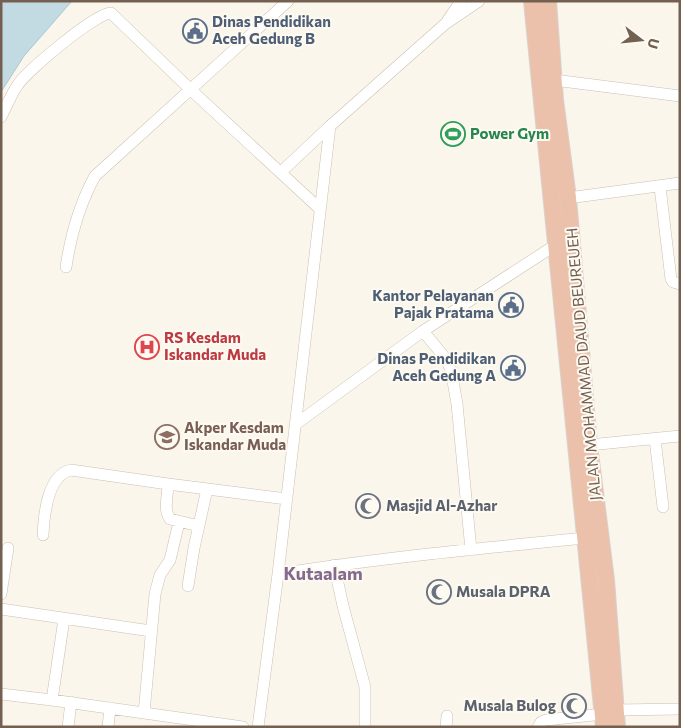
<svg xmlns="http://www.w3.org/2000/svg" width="681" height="728" font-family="Commissioner,sans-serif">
  <rect width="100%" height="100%" fill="#faf6ec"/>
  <!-- water -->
  <path fill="#c2dbe2" stroke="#aac9d2" d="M 1,1 L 72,1 L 24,56 L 1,92 Z"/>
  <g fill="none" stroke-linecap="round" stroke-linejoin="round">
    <defs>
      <path id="minor" d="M 448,20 L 461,1
        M 554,80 L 680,96
        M 1,117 C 6,107 11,95 17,86 C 26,71 96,13 111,13 L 191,90 L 320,209
        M 281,172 L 330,126
        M 660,187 L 671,279 L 673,282 L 680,284
        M 568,198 L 680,183
        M 66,267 C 71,234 79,205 95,176 L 288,1
        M 423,331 L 446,359 L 451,370 L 457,404 L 471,550
        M 296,424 L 423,331 L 557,244
        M 655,439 L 663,507
        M 589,445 L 680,436
        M 168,484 C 168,496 163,509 170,519 L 199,526
        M 43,535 C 44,516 47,475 71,470 L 168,484 L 287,499
        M 334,565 L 343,606 L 365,687 L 365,727
        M 278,574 C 380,558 482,548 585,538
        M 188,586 L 194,548 L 207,489
        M 1,594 L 8,548
        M 1,609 L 151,631
        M 1,694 L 52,700 L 243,727
        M 52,700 L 64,619
        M 616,710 L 680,709
        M 144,713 L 155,594 L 160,575 L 170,560 L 179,522
        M 68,727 L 71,702
        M 108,727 L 110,708
        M 258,727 L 278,574 L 330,126 L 445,24 L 479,1
        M 446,727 L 447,716
        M 538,727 L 541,722 L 546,720 L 603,714"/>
      <path id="highway" d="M 532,1 L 604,727
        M 548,1 L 555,100 L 568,198 L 589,445 L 606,580 L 617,727"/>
    </defs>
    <!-- minor casing -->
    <use href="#minor" stroke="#ccbfb2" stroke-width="12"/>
    <!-- highway casing -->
    <use href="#highway" stroke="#d8d2ce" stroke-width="18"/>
    <!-- minor -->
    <use href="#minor" stroke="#fff" stroke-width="11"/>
    <!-- highway -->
    <use href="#highway" stroke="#ecc1ab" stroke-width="16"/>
  </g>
  <!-- icons -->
  <defs>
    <symbol id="civic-ring" viewBox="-11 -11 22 22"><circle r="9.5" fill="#fdfaf2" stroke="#5c6f8a" stroke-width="1.5"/><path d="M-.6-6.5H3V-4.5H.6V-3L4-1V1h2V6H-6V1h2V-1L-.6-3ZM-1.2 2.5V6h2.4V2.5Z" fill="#5c6f8a"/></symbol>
    <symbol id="stadium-ring" viewBox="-11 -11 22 22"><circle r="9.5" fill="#fdfaf2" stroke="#2e9e5b" stroke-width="1.5"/><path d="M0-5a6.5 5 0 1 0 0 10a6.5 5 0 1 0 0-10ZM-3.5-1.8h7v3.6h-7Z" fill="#2e9e5b"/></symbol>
    <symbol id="hospital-ring" viewBox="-11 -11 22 22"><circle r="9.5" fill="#fdfaf2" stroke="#e0444e" stroke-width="1.5"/><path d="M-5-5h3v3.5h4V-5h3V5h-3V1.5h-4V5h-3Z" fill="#e0444e"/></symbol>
    <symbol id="university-ring" viewBox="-11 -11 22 22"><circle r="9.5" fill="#fdfaf2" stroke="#8d6e63" stroke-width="1.5"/><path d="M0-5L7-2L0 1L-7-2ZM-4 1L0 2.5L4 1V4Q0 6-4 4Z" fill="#8d6e63"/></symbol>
    <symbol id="mosque-ring" viewBox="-11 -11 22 22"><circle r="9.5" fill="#fdfaf2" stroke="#6b7280" stroke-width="1.5"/><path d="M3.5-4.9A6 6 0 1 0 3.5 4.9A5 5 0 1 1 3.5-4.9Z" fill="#6b7280"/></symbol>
  </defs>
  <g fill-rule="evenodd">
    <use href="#civic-ring" x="181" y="17" width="28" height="28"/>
    <use href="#stadium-ring" x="439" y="120" width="28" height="28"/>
    <use href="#civic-ring" x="497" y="291" width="28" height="28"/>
    <use href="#hospital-ring" x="133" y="333" width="28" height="28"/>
    <use href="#civic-ring" x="499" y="354" width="28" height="28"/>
    <use href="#university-ring" x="153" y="423" width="28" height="28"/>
    <use href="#mosque-ring" x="354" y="492" width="28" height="28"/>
    <use href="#mosque-ring" x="425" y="578" width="28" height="28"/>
    <use href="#mosque-ring" x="560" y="692" width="28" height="28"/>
  </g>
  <g text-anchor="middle" stroke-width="4" stroke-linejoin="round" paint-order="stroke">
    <!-- service labels -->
    <g font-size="15" font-weight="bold" fill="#4e5e75" stroke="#fdfaf2" text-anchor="end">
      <text x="212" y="27" text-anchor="start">Dinas Pendidikan<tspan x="212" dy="17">Aceh Gedung B</tspan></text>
      <text x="494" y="301">Kantor Pelayanan<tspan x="494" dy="17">Pajak Pratama</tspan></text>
      <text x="496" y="364">Dinas Pendidikan<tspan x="496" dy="17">Aceh Gedung A</tspan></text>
    </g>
    <!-- leisure labels -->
    <g font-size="15" font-weight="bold" fill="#27864d" stroke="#fdfaf2" text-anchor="start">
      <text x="470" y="139">Power Gym</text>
    </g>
    <!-- health labels -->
    <g font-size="15" font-weight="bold" fill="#be3a42" stroke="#fdfaf2" text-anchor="start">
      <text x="164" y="343">RS Kesdam<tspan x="164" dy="17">Iskandar Muda</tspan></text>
    </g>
    <!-- street labels -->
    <g font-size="15" fill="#736051" stroke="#fdfaf2">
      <text transform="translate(584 364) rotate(-95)" y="5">JALAN MOHAMMAD DAUD BEUREUEH</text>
    </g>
    <!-- education labels -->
    <g font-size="15" font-weight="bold" fill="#785e54" stroke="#fdfaf2" text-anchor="start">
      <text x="184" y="433">Akper Kesdam<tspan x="184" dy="17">Iskandar Muda</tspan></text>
    </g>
    <!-- worship labels -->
    <g font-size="15" font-weight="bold" fill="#5b616d" stroke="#fdfaf2" text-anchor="start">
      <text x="386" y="511">Masjid Al-Azhar</text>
      <text x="456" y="597">Musala DPRA</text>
      <text x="556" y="711" text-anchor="end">Musala Bulog</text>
    </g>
    <!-- quarter labels -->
    <g font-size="18" font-weight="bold" fill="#85698e" stroke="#fdfaf2">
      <text x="323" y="580">Kutaalam</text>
    </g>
  </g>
  <!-- border -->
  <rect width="681" height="728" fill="none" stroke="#736051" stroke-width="5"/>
  <!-- north arrow -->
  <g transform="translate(641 40) rotate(106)" stroke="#fdfaf2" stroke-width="4" paint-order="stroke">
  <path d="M0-4L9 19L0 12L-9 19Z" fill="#736051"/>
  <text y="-8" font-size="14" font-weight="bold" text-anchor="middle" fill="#736051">U</text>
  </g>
</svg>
